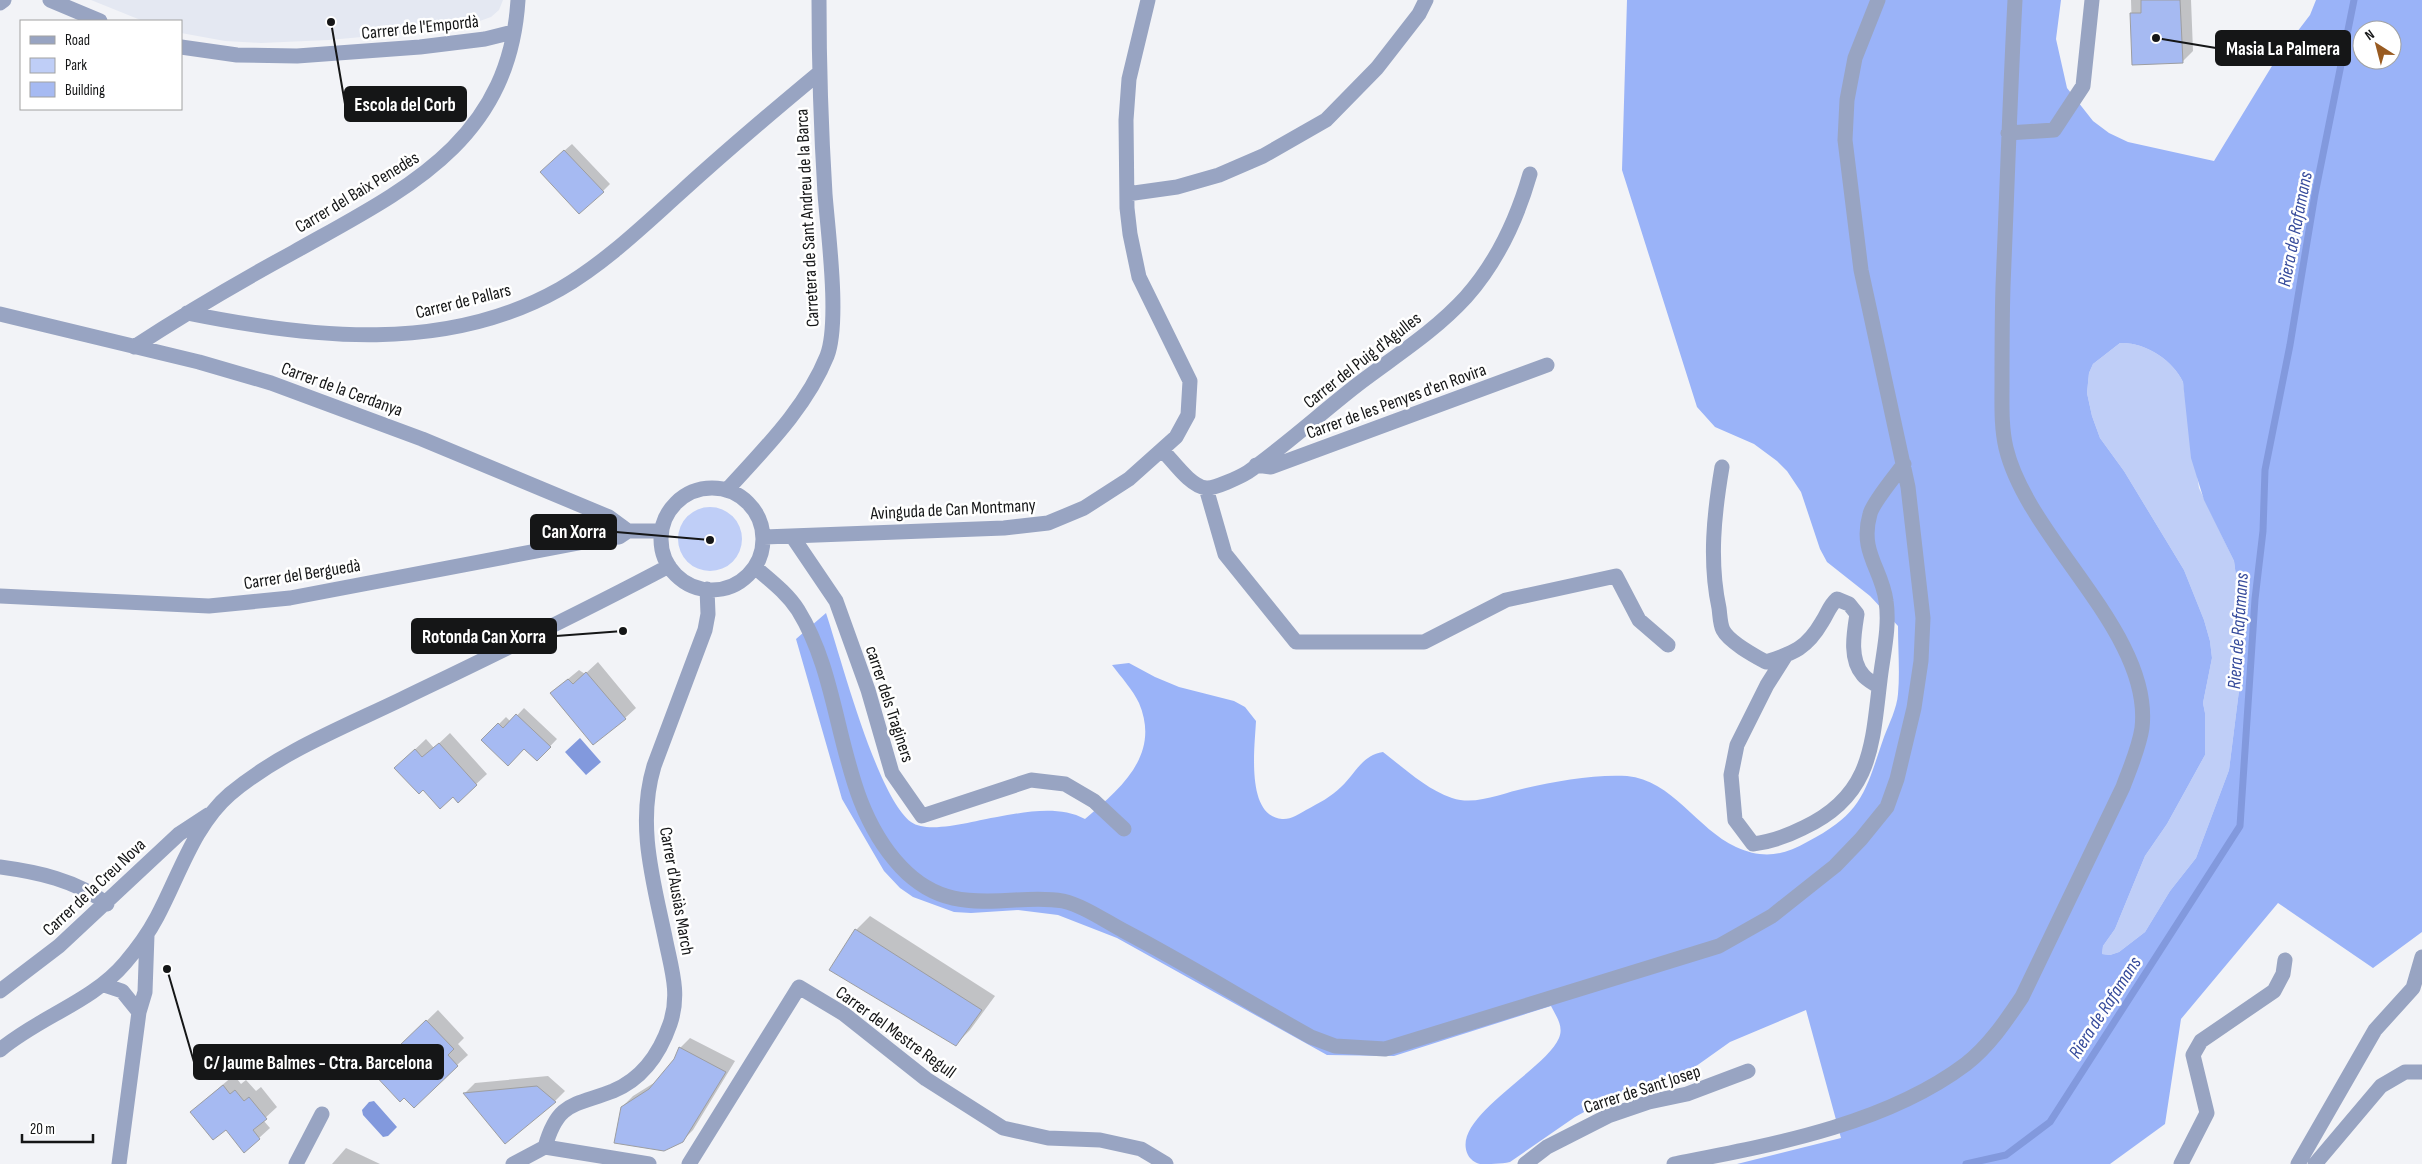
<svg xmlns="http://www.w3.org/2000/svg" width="2422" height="1164" font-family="'Sofia Sans Condensed',sans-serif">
  <rect width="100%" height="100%" fill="#f2f3f7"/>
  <!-- built -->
  <path fill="#e4e8f2" d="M 91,0 L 503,0 L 499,10 L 491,17 L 460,28 L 329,40 L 261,43 L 225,41 L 181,33 L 181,21 L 143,21 Z"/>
  <!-- green -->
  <path fill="#bfcef7" d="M 2120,343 C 2145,342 2173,360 2183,382 L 2199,488 L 2234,561 L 2245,643 L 2229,770 L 2196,858 L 2170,891 L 2145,932 L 2119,952 L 2110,955 L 2102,954 L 2103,946 L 2115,929 L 2145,856 L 2167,824 L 2205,755 L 2205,713 L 2203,703 L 2212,658 L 2210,641 L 2204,620 L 2184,570 L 2124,471 L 2100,438 L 2092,416 L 2087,393 L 2089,373 L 2093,364 Z
    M678 539a32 32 0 1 1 64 0a32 32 0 1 1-64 0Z"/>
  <!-- forest -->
  <path fill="#9ab3f8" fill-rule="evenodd" d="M 1627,0 L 2061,0 L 2056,39 L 2067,88 L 2093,121 L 2109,133 L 2128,142 L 2214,161 L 2275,61 L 2310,15 L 2316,0 L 2422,0 L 2422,932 L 2373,968 L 2278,903 L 2181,1019 L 2165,1124 L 2110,1164 L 1737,1164 L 1841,1138 L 1806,1010 L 1730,1042 L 1692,1069 L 1644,1087 L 1613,1096 L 1575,1117 L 1510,1162 C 1501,1164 1489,1164 1480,1164 C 1475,1163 1470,1159 1468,1155 C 1449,1118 1545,1071 1559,1038 C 1564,1026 1556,1016 1551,1006 L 1394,1056 L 1327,1055 L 1117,938 L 1058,915 L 1018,910 L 971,913 L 954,912 L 913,897 L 900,888 L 884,871 L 842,799 L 796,639 L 826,613 C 841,658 877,797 911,822 C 929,835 976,820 997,817 C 1025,812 1059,805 1085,819 C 1121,788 1161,755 1139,703 C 1133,690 1121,677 1112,665 L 1129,663 L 1155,677 L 1179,687 L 1234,701 L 1245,707 L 1256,721 C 1255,745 1245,816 1282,819 C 1290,820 1299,814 1306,810 C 1319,803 1331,797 1341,787 C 1357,772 1361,756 1383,752 C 1405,769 1426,789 1452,798 C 1476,806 1502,793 1526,788 C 1556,781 1597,774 1627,776 C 1672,780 1697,829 1736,847 C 1762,859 1783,856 1807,842 C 1863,813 1865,792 1884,737 C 1889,724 1897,708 1898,694 C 1900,672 1898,649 1898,626 L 1870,596 L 1827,562 L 1820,549 L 1801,492 L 1787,471 L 1777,461 L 1754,444 L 1715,427 L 1697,407 L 1622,170 ZM 2362,30 L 2392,30 L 2392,60 L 2362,60 ZM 2120,343 C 2145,342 2173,360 2183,382 L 2191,458 L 2204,500 L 2234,561 L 2245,643 L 2229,770 L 2196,858 L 2170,891 L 2145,932 L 2119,952 L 2110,955 L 2102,954 L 2103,946 L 2115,929 L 2145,856 L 2167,824 L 2205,755 L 2205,713 L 2203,703 L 2212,658 L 2210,641 L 2204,620 L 2184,570 L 2124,471 L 2100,438 L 2092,416 L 2087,393 L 2089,373 L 2093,364 Z"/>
  <!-- water -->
  <path fill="#8299dd" d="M 580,738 L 601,762 L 586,775 L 565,752 Z
    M 374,1101 L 397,1127 L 388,1136 L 383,1137 L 363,1115 L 362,1110 L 369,1102 Z"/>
  <!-- shadow -->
  <path fill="#0003" d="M 2131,0 L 2191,0 L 2193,51 L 2182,62 L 2133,64 Z
    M 572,144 L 610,184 L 603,191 L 548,165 Z
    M 598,662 L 636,708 L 625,718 L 551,693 L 579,670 L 585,674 Z
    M 524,708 L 557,739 L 537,760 L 524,748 L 483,740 L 506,717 L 511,722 Z
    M 450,733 L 487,774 L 458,801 L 407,757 L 426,739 L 434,748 Z
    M 870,916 L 995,996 L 970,1030 L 956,1044 L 856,930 Z
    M 438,1010 L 464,1038 L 458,1044 L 468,1055 L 457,1065 L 404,1096 L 384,1062 Z
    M 690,1038 L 735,1061 L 693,1130 L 682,1141 L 622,1107 L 633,1096 L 657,1081 L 675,1060 L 680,1048 Z
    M 234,1075 L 241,1084 L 246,1080 L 256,1091 L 261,1087 L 277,1107 L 263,1120 L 270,1128 L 259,1138 L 226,1128 L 191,1112 Z
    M 548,1076 L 565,1091 L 555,1101 L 465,1093 L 475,1083 Z
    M 346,1148 L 380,1164 L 332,1164 Z"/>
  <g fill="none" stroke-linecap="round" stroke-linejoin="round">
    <!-- stream -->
    <path stroke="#8299dd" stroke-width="7" d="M 1966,1164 L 2006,1155 L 2050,1122 L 2240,826 L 2255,599 L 2263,531 L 2265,470 L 2290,345 L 2315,194 L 2354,0"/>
  </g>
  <!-- building -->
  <path fill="#a6baf2" stroke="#9d9ea1" d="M 2141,0 L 2180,0 L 2183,63 L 2132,65 L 2130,13 L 2141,13 Z
    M 564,150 L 604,192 L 579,214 L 540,172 Z
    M 586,672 L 626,719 L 593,745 L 550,693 L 568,679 L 573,684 Z
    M 516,714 L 551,747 L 537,761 L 524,749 L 508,766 L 481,740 L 498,723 L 503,728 Z
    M 439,743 L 477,785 L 458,803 L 453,797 L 440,809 L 423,790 L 419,794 L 394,768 L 415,749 L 422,757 Z
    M 855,929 L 982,1010 L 956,1046 L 829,970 Z
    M 426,1020 L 454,1049 L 448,1055 L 458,1066 L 414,1108 L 404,1098 L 400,1102 L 372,1072 Z
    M 679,1047 L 726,1072 L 683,1142 L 664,1151 L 614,1143 L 621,1107 L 649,1089 L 674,1059 Z
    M 223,1085 L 230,1094 L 235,1090 L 244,1101 L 249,1097 L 267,1119 L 253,1130 L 260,1139 L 244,1153 L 226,1130 L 213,1140 L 190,1112 Z
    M 537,1086 L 556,1102 L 505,1144 L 463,1093 Z"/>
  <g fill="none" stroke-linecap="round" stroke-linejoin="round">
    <!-- minor -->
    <path stroke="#98a4c2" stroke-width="15" d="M 50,0 L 100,21
      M 0,3 L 4,0
      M 181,47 L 237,55 L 297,56 L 420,47 L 485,39 L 513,32
      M 2008,133 L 2054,130 L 2083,86 L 2092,0
      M 1127,194 L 1177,187 L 1219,175 L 1263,156 L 1326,120 L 1377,68 L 1419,14 L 1426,0
      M 187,313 C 310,338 445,354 560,289 C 605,263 643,226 681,192 C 726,151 772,112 819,73
      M 0,314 L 199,362 L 271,383 L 422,439 L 609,517 L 628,531 L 659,531
      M 134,347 C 186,313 239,282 294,252 C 404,190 509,143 518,0
      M 1163,451 C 1174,462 1190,486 1206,488 C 1214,489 1240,477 1248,472 C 1286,445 1321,413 1357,385 C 1395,356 1434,332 1466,297 C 1498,261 1517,219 1530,174
      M 1256,465 L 1271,467 L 1547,365
      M 1722,467 C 1714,514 1709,561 1719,608 C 1720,615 1720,624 1723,630 C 1729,642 1755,656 1766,662 C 1794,653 1807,648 1822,622 C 1828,613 1829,606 1837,599 L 1849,604 L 1857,614 C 1854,633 1849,659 1863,675 C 1867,680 1874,683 1879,687
      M661 539a51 51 0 1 1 102 0a51 51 0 1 1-102 0Z
      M 1206,488 L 1225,554 L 1296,642 L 1424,642 L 1506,600 L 1616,576 L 1639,620 L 1668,645
      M 727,490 C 764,449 806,408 827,356 C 840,322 828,233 825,194 C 821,129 819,65 819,0
      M 792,536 L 836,601 L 868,690 L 892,773 L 922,816 L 1031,780 L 1065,784 L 1094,801 L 1124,829
      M 764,537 L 1004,528 L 1048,523 L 1084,508 L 1129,479 L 1176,437 L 1188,415 L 1190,381 L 1139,277 L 1130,234 L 1127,208 L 1126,120 L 1129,79 L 1148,0
      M 756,568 C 771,581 787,593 798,610 C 847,689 834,796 901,867 C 935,903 969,903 1015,900 C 1030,899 1047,898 1063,901 C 1084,906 1105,921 1124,931 C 1187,964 1248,1002 1311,1037 L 1335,1046 L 1385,1049 L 1719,946 L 1772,916 L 1835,866 L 1861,839 L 1887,807 L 1897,779 L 1914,708 L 1921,661 L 1923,618 L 1908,487 L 1861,270 L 1845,140 L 1847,100 L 1855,58 L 1878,0
      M 0,596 L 209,606 L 290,598 L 605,538 L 619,537 L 628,531
      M 1786,655 L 1767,685 L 1737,745 L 1731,775 L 1735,820 L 1753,844 C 1772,842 1787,836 1803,828 C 1872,796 1872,746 1880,680 C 1883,654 1890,627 1886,601 C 1882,569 1859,552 1870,514 C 1873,502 1896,475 1904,464
      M 0,867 C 37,872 76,880 107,904
      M 104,985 L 122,991 L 139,1012
      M 0,991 L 59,946 L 179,834 L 208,815
      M 0,1050 C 39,1017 92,1002 125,963 C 137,949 148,934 157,917 C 179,876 194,825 230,794 C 280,752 344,727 402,699 C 491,656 581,613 669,566
      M 545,1147 C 558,1101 574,1106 613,1091 C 642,1079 660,1053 670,1024 C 680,995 672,971 666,942 C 654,883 636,826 654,766 L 705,630 L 708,614 L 707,589
      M 119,1164 L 139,1012 L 145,992 L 147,935
      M 296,1164 L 322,1114
      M 513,1164 L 545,1147 L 649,1164
      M 689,1164 L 799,987 L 844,1014 L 926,1079 L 1003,1128 L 1048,1138 L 1100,1140 L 1141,1149 L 1166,1164
      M 1525,1164 L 1547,1147 L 1608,1116 L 1649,1102 L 1687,1094 L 1748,1071
      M 1674,1164 C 1771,1145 1885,1125 1966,1064 C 1989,1046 2006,1021 2022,997 L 2123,787 C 2130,768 2139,748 2142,728 C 2153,633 2028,540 2006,448 C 2001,427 2002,404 2002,382 C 2002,350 2002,318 2003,286 C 2007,191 2010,95 2015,0
      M 2181,1164 L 2207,1113 L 2193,1055 L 2201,1041 L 2274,991 L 2283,974 L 2285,960
      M 2298,1164 L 2375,1030 L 2413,988 L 2422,957
      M 2315,1164 L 2381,1086 L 2405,1072 L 2422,1072"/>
  </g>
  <g text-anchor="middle" stroke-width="5" stroke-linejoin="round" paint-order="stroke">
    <!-- street labels -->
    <g font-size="18" fill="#151617" stroke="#fff">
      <text transform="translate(420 27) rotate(-6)" y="6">Carrer de l'Empordà</text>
      <text transform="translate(357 192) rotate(-31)" y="6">Carrer del Baix Penedès</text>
      <text transform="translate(807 218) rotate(-93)" y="6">Carretera de Sant Andreu de la Barca</text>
      <text transform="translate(463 301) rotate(-14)" y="6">Carrer de Pallars</text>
      <text transform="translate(1362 360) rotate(-38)" y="6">Carrer del Puig d'Agulles</text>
      <text transform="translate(342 389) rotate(20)" y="6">Carrer de la Cerdanya</text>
      <text transform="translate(1396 401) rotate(-20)" y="6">Carrer de les Penyes d'en Rovira</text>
      <text transform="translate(953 509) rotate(-3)" y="6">Avinguda de Can Montmany</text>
      <text transform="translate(302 574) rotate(-9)" y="6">Carrer del Berguedà</text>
      <text transform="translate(890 704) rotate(72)" y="6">carrer dels Traginers</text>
      <text transform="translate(94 887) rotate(-43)" y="6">Carrer de la Creu Nova</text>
      <text transform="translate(677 891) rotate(80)" y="6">Carrer d'Ausiàs March</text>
      <text transform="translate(896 1032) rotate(36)" y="6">Carrer del Mestre Regull</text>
      <text transform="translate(1642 1089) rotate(-18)" y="6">Carrer de Sant Josep</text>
    </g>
    <!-- water labels -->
    <g font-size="19" font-style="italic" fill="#354a9b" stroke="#fff">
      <text transform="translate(2294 229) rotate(-79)" y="7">Riera de Rafamans</text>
      <text transform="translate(2237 631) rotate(-86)" y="7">Riera de Rafamans</text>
      <text transform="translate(2104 1007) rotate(-57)" y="7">Riera de Rafamans</text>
    </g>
  </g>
  <!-- callouts -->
  <path fill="none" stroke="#151617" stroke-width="2" d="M2156 38L2216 48M331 22L345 104M710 540L616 532M623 631L556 636M167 969L194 1062"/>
  <g fill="#151617" stroke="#fff" stroke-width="2">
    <circle cx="2156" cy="38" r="5"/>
    <circle cx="331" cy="22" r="5"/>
    <circle cx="710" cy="540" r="5"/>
    <circle cx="623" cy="631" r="5"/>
    <circle cx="167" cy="969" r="5"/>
  </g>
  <g fill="#151617" stroke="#151617" stroke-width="2">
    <rect x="2216" y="31" width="134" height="34" rx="5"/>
    <rect x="345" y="87" width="121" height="34" rx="5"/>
    <rect x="531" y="515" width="85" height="34" rx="5"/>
    <rect x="412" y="619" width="144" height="34" rx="5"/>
    <rect x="194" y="1045" width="249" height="34" rx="5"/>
  </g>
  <g font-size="19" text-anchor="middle" font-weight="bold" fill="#fff">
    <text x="2283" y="55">Masia La Palmera</text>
    <text x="405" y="111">Escola del Corb</text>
    <text x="574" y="538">Can Xorra</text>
    <text x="484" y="643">Rotonda Can Xorra</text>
    <text x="318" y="1069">C/ Jaume Balmes - Ctra. Barcelona</text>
  </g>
  <!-- legend -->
  <rect x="20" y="20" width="162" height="90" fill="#ffffff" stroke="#a1a2a2"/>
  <rect x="30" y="36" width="25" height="8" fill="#98a4c2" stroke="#a1a2a2"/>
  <text x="65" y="45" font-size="15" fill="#151617">Road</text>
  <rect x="30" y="58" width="25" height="15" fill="#bfcef7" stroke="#a1a2a2"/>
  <text x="65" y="70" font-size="15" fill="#151617">Park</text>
  <rect x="30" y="82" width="25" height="15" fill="#a6baf2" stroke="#a1a2a2"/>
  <text x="65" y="95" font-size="15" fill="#151617">Building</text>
  <!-- north arrow -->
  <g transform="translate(2377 45) rotate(324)"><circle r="24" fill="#ffffff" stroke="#a1a2a2"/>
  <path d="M0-4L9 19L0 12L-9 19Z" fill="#995b21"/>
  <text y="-8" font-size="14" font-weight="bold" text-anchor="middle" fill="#151617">N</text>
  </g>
  <!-- scale -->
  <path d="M22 1134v8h71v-8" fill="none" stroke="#151617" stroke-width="2.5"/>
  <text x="30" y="1134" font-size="15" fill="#151617" stroke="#ffffff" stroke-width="4" paint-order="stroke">20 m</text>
</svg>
